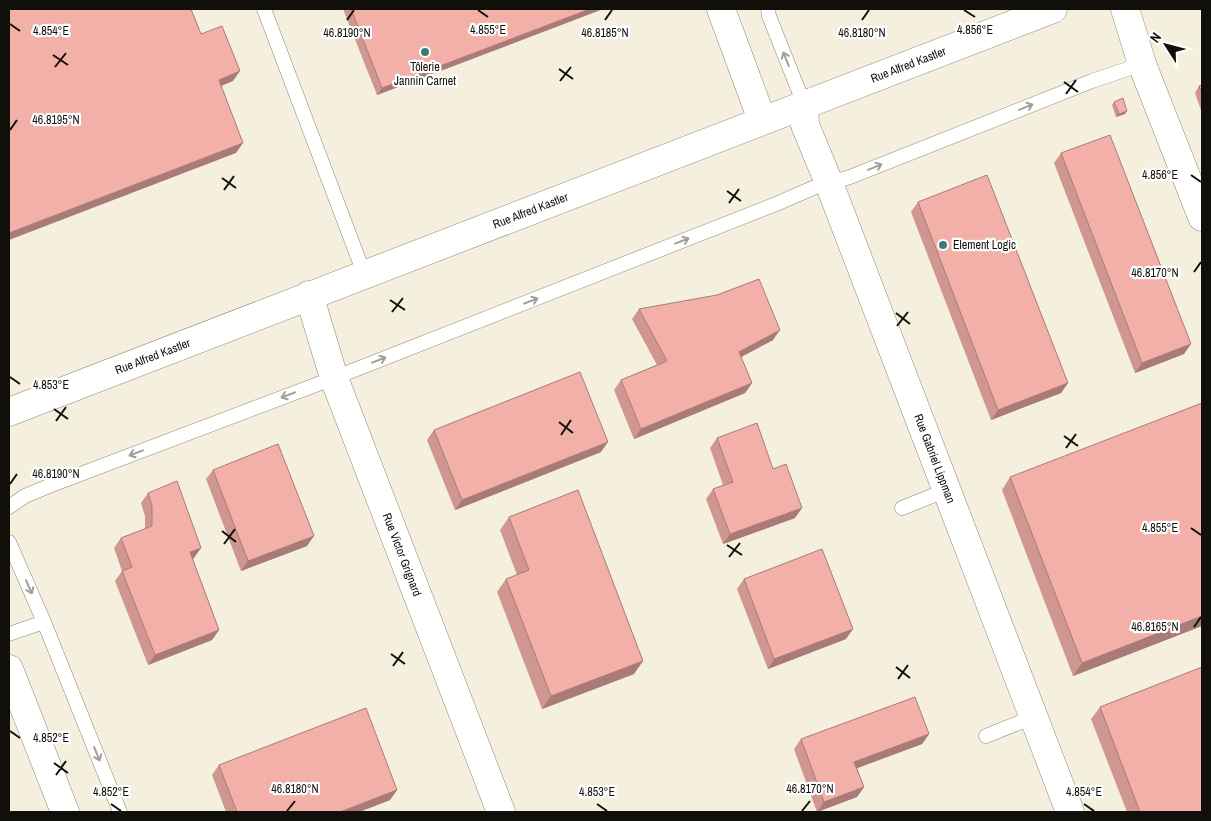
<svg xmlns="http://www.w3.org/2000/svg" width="1211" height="821" font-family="'Archivo Narrow',sans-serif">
  <rect width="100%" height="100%" fill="#f5f0de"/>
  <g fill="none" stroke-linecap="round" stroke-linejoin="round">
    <defs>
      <path id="service" d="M 264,9 L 365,276
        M 768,9 L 769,16 L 804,104
        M 9,507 L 25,496 L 49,486 L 334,378 L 776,204 L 813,188 L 850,177 L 1092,81 L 1142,64
        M 902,508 L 947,490
        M 9,542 L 44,622 L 120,812
        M 9,634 L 44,622
        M 986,736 L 1033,717"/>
      <g id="minor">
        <path d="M 721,9 L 762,120"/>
        <path d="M 1125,9 L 1142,64 L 1202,217"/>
        <path id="s1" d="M 804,104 L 805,125 L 829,183 L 1070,812"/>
        <path id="s2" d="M 309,295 L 334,378 L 501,812"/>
        <path id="s3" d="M 9,412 L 1053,9"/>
        <path d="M 9,669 L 65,812"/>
      </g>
    </defs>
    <!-- service casing -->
    <use href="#service" stroke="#8d8878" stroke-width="15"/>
    <!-- minor casing -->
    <use href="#minor" stroke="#8d8878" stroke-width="29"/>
    <!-- service -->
    <use href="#service" stroke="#fff" stroke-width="14"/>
    <!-- minor -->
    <use href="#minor" stroke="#fff" stroke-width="28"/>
  </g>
  <!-- wall -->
  <path fill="#d09791" d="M 343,9 L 603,9 L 377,95 Z
    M 1202,85 L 1202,113 L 1195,93 L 1199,86 Z
    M 1114,102 L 1125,114 L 1116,117 L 1112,105 Z
    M 1061,153 L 1184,354 L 1135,373 L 1054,163 Z
    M 918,202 L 1068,383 L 1061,393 L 991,420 L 911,212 Z
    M 639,309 L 773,340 L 741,357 L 752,383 L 745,393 L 634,439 L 614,390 L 621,380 L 657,365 L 632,319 Z
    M 434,430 L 601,452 L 455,510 L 427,440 Z
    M 717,438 L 773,469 L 795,518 L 723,544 L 706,499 L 713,489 L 723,485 L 710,448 Z
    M 213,470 L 307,546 L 241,571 L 206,479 Z
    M 1010,477 L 1202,626 L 1073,676 L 1002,490 Z
    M 148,493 L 194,558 L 192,559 L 219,630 L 212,640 L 148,665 L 115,581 L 122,571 L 114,548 L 121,538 L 145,529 L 145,516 L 141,503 Z
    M 509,517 L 634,674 L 542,709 L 497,592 L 506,579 L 517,575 L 500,530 Z
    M 744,579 L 846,639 L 768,669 L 737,589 Z
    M 1100,707 L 1202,812 L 1127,812 L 1091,719 Z
    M 929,734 L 922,744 L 857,768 L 864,787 L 857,797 L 817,812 L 794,749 L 801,739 Z
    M 219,765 L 397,790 L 390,800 L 359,812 L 226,812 L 212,775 Z"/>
  <!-- shaded-wall -->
  <path fill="#a97b76" d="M 590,9 L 603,9 L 377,95 L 382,88 Z
    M 240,71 L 233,81 L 212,90 L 219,80 Z
    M 1127,111 L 1125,114 L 1116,117 L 1119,114 Z
    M 243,143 L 236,153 L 9,240 L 9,233 Z
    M 780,330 L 773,340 L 732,362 L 739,352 Z
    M 1191,344 L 1184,354 L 1135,373 L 1142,363 Z
    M 752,383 L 745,393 L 634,439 L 641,429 Z
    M 1068,383 L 1061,393 L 991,420 L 998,410 Z
    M 608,442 L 601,452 L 455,510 L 462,500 Z
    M 802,508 L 795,518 L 723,544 L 730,534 Z
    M 314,536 L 307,546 L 241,571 L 248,561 Z
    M 201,548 L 194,558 L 183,562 L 190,552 Z
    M 1202,616 L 1202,626 L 1073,676 L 1082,663 Z
    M 853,629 L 846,639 L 768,669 L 774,659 Z
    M 219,630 L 212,640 L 148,665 L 155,655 Z
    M 643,661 L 634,674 L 542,709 L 551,696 Z
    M 929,734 L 922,744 L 847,772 L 854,762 Z
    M 864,787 L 857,797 L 817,812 L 824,802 Z
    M 397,790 L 390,800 L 359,812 L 340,812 Z"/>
  <!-- building -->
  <path fill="#f2b0a9" stroke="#a97b76" d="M 9,9 L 191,9 L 201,34 L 222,26 L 240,71 L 219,80 L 243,143 L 9,233 Z
    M 351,9 L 590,9 L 382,88 Z
    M 1202,85 L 1202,94 L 1199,86 Z
    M 1123,98 L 1127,111 L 1119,114 L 1114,102 Z
    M 1110,135 L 1191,344 L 1142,363 L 1061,153 Z
    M 987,175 L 1068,383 L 998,410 L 918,202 Z
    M 759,279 L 780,330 L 739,352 L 752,383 L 641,429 L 621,380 L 667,361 L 639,309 L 717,295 Z
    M 580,372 L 608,442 L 462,500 L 434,430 Z
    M 1202,403 L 1202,616 L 1082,663 L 1010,477 Z
    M 757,423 L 773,469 L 786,464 L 802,508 L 730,534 L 713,489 L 733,482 L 717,438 Z
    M 278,444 L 314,536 L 248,561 L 213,470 Z
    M 177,481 L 201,548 L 190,552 L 219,630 L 155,655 L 122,571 L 132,567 L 121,538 L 152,526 L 152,506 L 148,493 Z
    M 578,490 L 643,661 L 551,696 L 506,579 L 529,570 L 509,517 Z
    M 822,549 L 853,629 L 774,659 L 744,579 Z
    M 1202,667 L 1202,812 L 1140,812 L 1100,707 Z
    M 915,697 L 929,734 L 854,762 L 864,787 L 824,802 L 801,739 Z
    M 366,708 L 397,790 L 340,812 L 237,812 L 219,765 Z"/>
  <!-- one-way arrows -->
  <defs><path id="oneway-shaft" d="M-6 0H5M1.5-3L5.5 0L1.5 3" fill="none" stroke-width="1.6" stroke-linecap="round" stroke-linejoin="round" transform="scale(1.25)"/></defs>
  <g stroke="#a09f9d">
    <use href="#oneway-shaft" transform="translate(786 59) rotate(-112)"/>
    <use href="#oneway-shaft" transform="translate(1026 107) rotate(-22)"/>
    <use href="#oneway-shaft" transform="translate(875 167) rotate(-22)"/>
    <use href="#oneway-shaft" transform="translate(682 241) rotate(-21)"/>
    <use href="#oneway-shaft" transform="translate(531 301) rotate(-21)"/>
    <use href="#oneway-shaft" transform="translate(379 360) rotate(-21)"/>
    <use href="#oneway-shaft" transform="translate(288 395) rotate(159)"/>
    <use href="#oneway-shaft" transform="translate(136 453) rotate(159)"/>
    <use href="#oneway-shaft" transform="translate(29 587) rotate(66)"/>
    <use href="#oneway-shaft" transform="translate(97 754) rotate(68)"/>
  </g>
  <!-- ticks -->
  <path fill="none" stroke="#110f0a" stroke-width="2" d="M 478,10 L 488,17M 964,10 L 975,17M 347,20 L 354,10M 605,20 L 612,10M 862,20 L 869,10M 10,24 L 20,31M 53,55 L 68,65M 55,67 L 66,53M 559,69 L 573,79M 560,81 L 571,67M 1064,82 L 1078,92M 1066,94 L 1076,80M 10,130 L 17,120M 1191,175 L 1201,182M 222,178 L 236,188M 224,190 L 234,176M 727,191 L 741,201M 729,203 L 739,189M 1194,272 L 1201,262M 390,300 L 405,310M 392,312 L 403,298M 896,313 L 910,324M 897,326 L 908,312M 10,377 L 20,384M 54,409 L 68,419M 56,421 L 66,407M 559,422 L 573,433M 561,435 L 571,420M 1064,436 L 1078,446M 1066,448 L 1076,434M 10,484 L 17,474M 1191,528 L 1201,535M 222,531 L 236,542M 224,544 L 235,529M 727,545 L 742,555M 729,557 L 740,543M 1194,627 L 1201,617M 391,654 L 405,664M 393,666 L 403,652M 896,667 L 910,678M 898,679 L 908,665M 10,731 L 20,738M 54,763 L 68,773M 56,775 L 66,761M 111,804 L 121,811M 597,804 L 607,811M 1084,804 L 1094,811M 287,811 L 295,801M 802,811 L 810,801"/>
  <!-- markers -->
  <g fill="#357c75" stroke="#fff" stroke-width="2">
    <circle cx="425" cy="52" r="5"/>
    <circle cx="943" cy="245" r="5"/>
  </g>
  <g text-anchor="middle" stroke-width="4.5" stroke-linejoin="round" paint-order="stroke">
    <!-- street labels -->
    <g font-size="12" fill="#110f0a" stroke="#fff">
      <text dy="4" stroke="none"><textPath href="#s3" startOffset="964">Rue Alfred Kastler</textPath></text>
      <text dy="4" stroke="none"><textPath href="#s3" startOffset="559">Rue Alfred Kastler</textPath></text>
      <text dy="4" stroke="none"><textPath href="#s3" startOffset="154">Rue Alfred Kastler</textPath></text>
      <text dy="4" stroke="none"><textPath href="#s1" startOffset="379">Rue Gabriel Lippman</textPath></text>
      <text dy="4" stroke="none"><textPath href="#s2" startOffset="276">Rue Victor Grignard</textPath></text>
    </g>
    <!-- poi labels -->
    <g font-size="12" fill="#110f0a" stroke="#fff">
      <text x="425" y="71">Tôlerie<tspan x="425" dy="14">Jannin Carnet</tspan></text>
      <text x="953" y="249" text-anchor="start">Element Logic</text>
    </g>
  </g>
  <g font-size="12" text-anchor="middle" fill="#110f0a" stroke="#fff" stroke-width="4.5" stroke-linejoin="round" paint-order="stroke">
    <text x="975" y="34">4.856°E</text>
    <text x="488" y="34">4.855°E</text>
    <text x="51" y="35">4.854°E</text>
    <text x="605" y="37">46.8185°N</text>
    <text x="862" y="37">46.8180°N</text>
    <text x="347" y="37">46.8190°N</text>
    <text x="56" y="124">46.8195°N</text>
    <text x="1160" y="179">4.856°E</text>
    <text x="1155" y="277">46.8170°N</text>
    <text x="51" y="389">4.853°E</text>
    <text x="56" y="478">46.8190°N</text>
    <text x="1160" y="532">4.855°E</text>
    <text x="1155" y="631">46.8165°N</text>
    <text x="51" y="742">4.852°E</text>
    <text x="295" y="793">46.8180°N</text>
    <text x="810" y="793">46.8170°N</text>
    <text x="111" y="796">4.852°E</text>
    <text x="597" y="796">4.853°E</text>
    <text x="1084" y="796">4.854°E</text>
  </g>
  <!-- border -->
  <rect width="1211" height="821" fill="none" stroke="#110f0a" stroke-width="20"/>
  <!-- north arrow -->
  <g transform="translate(1166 45) rotate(306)" stroke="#ffffff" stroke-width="4" paint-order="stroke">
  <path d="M0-4L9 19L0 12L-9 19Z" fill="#110f0a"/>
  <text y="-8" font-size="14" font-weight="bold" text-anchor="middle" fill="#110f0a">N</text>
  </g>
</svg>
